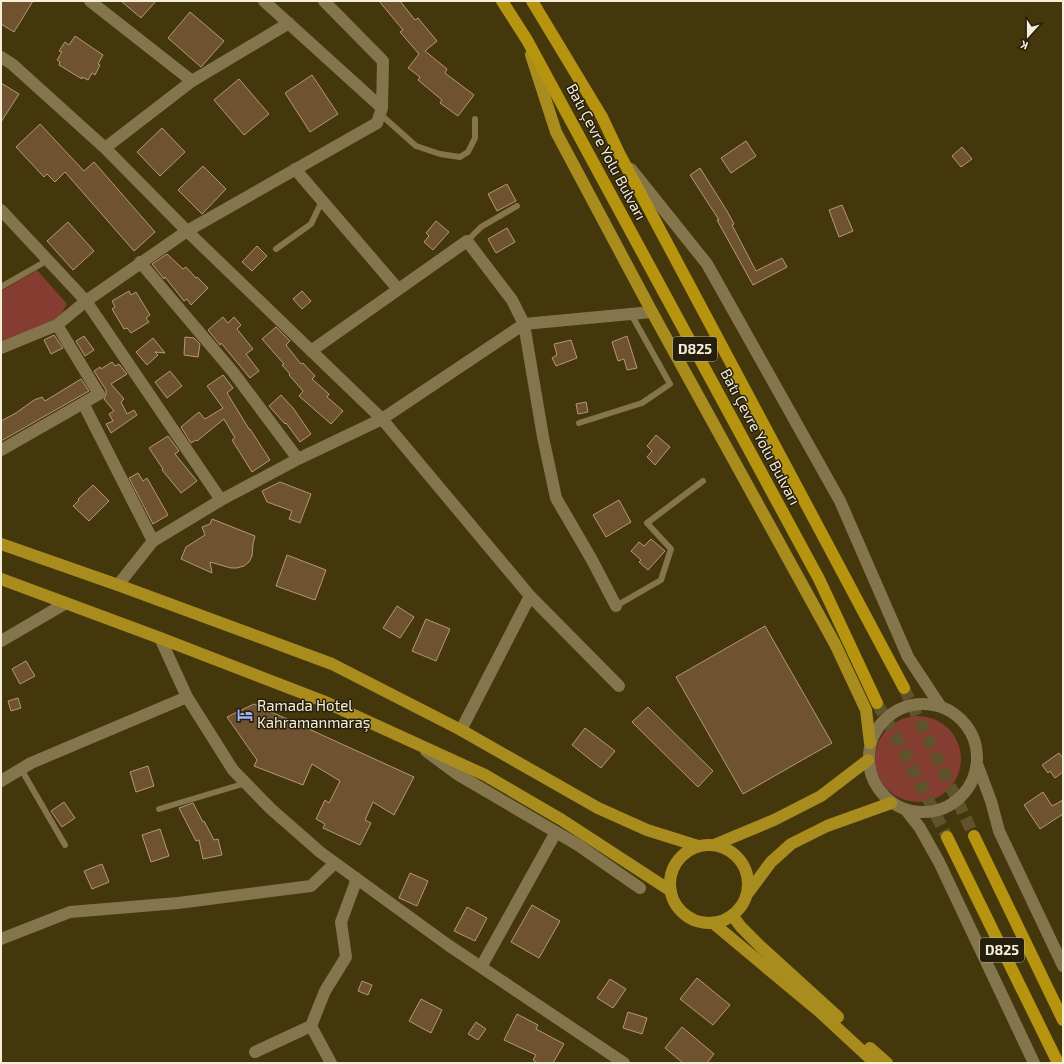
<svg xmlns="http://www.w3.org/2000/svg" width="1064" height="1064" font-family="'Exo 2',sans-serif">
  <rect width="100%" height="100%" fill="#45370c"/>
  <!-- green -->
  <path fill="#853c31" d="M 37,270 L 67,304 L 58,320 L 1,342 L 1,291 Z
    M875 759a43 43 0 1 1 86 0a43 43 0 1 1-86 0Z"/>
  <!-- building -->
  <path fill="#6f5331" stroke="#b69773" d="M 1,1 L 33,1 L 14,32 L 1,24 Z
    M 121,1 L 156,1 L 141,18 Z
    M 379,1 L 400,1 L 415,20 L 418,18 L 437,41 L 425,51 L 447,69 L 445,73 L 474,95 L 458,116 L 440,103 L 442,100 L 418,80 L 420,77 L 408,68 L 419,54 L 400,32 L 403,30 Z
    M 190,12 L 224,41 L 201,67 L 168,38 Z
    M 75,36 L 103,55 L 98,64 L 100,65 L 95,75 L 92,73 L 88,80 L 82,77 L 82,79 L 59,65 L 60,62 L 57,60 L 62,52 L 59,51 L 65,42 L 69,45 Z
    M 312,75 L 338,114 L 310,132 L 285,93 Z
    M 239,79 L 269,114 L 244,135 L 214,100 Z
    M 1,83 L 19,94 L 1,122 Z
    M 40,124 L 84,171 L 94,162 L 155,232 L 134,251 L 65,172 L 55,182 L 47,174 L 44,177 L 16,147 Z
    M 162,128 L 185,152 L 160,176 L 137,152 Z
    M 746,141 L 756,156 L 731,173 L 721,158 Z
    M 962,147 L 972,159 L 961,167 L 952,156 Z
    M 203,166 L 226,189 L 202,214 L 178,190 Z
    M 700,168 L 727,211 L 734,224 L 732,225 L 756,271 L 782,258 L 787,267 L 753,285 L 717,220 L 719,220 L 690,175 Z
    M 507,184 L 516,201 L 497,211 L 488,194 Z
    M 842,205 L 853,231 L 839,237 L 829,210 Z
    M 436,221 L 449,232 L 433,250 L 424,242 L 429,236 L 426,233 Z
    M 68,222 L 94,251 L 73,270 L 47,241 Z
    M 507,228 L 515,242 L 496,253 L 488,239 Z
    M 257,246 L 267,256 L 252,271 L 242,262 Z
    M 167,254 L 183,269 L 186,267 L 196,278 L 197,277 L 208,288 L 191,305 L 187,299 L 184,301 L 165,277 L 164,279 L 152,264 Z
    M 129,291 L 131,295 L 136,292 L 150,315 L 146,318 L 149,322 L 131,333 L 127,328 L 124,329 L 112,309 L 115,307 L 112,301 Z
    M 302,291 L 311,301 L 302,309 L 293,299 Z
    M 223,317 L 228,323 L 234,317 L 241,325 L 237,329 L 253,349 L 246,354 L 259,371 L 250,378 L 221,343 L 220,345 L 208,330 Z
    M 276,327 L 290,341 L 286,345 L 301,364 L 303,363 L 315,376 L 312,379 L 329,394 L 327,397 L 343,411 L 331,424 L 299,396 L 303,391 L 289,375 L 290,374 L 282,365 L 284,364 L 262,339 Z
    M 54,335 L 63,348 L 51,354 L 44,340 Z
    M 84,336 L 94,350 L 85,356 L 76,341 Z
    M 627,336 L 637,368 L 627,370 L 624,359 L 618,361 L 612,342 Z
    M 185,337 L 194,338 L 200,344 L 198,357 L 184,355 Z
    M 153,338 L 165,353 L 155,352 L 158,355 L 147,365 L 136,352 Z
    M 571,340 L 577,358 L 556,366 L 552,358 L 557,355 L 554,344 Z
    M 112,362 L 115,366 L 119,364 L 127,374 L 111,384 L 124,399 L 121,402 L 127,414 L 134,410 L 137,415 L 111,433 L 106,424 L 113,421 L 109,414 L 114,411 L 104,399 L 106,394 L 106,390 L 94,371 L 100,367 L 101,369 Z
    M 170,371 L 182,386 L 167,398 L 155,382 Z
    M 223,375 L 233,388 L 227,393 L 249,429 L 250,429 L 270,460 L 252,472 L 232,440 L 235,438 L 224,419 L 197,441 L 196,440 L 191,443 L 181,427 L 199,412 L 205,419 L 223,408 L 207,386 Z
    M 81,379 L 89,391 L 1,441 L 1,421 L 16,413 L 34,400 L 42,397 L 45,401 Z
    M 281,395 L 293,408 L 311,434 L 300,442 L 286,423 L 285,424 L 269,406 Z
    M 586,402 L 588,412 L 578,414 L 576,404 Z
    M 656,435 L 670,447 L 655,465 L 647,457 L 652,451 L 647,446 Z
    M 168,436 L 179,451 L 175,454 L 197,481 L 181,493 L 162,470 L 163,469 L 149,448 Z
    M 138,473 L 143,481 L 147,478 L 168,515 L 153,524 L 129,478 Z
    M 280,482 L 311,494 L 300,523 L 289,519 L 292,511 L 267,502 L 262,491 Z
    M 93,485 L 109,501 L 89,521 L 73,506 L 79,500 L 78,499 Z
    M 619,500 L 631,522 L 606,537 L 593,515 Z
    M 212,519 L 255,536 L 253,544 L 252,556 L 249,562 L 244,566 L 237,568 L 231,568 L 210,562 L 212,573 L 181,559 L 186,547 L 205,535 L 202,527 L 210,524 Z
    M 651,539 L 665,551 L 648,570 L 639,562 L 641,560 L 631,551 L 639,542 L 644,546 Z
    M 287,555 L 326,570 L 315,600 L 276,586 Z
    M 397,606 L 414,617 L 400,638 L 383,628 Z
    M 426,619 L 450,629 L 436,661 L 412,651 Z
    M 765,626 L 832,743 L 743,794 L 676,677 Z
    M 26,661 L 35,676 L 20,684 L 12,669 Z
    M 18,698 L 21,708 L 11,711 L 8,701 Z
    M 254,704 L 414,777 L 394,815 L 373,802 L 365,820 L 371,823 L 360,845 L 323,828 L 325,824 L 316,819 L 325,800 L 329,803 L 340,781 L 312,764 L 303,785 L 254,766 L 257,760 L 227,717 Z
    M 648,707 L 713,771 L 698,787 L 632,722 Z
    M 585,728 L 615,751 L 601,768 L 572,745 Z
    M 1059,753 L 1063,758 L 1063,772 L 1055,778 L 1050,771 L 1048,773 L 1042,765 Z
    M 148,766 L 154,786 L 136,792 L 130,772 Z
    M 1043,792 L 1052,806 L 1063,800 L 1063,814 L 1040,829 L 1024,805 Z
    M 64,802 L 75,818 L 62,827 L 51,811 Z
    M 193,803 L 203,822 L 204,821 L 214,840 L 218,839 L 222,855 L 203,859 L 199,840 L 196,841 L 179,808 Z
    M 160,829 L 169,856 L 151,862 L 142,835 Z
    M 102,864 L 109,882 L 92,889 L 84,871 Z
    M 410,873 L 428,881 L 417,906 L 399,898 Z
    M 532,905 L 560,921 L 539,958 L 511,942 Z
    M 467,907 L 487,918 L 475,941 L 454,931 Z
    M 697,978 L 730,1005 L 713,1025 L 680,999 Z
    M 610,979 L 626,989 L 613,1008 L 597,998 Z
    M 362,981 L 372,985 L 368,995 L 358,991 Z
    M 421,999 L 442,1010 L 431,1033 L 409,1021 Z
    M 628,1012 L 647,1018 L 642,1034 L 623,1028 Z
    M 517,1014 L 538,1025 L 536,1029 L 564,1044 L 553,1063 L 538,1063 L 533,1060 L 536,1055 L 504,1040 Z
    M 476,1022 L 486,1029 L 478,1040 L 468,1034 Z
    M 682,1027 L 714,1054 L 707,1063 L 683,1063 L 665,1048 Z"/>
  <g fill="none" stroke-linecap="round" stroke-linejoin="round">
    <!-- trunk-tunnel -->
    <path stroke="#60522a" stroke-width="12" stroke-dasharray="12 6" stroke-linecap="butt" d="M 904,688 L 974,836
      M 877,703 L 899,742 L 947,837"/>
    <!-- service -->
    <path stroke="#84754c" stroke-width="6" d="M 380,114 L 416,146 L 440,154 L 460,157 L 468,152 L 475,138 L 475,119
      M 467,241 L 481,227 L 517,206
      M 276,249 L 311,224 L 322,201
      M 1,287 L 48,260
      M 579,423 L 642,403 L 670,384 L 631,314
      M 616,606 L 661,580 L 671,549 L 647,523 L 703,481
      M 21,769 L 65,845
      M 159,809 L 246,783"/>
    <!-- minor -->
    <path stroke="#84754c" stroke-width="12" d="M 90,1 L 192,81
      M 264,1 L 382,108
      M 1,57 L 12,64 L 105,148 L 187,231 L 382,419 L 530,596 L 619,686
      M 105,148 L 192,81 L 289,23
      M 295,169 L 398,289
      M 1,210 L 86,301 L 221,500
      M 140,262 L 233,372 L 298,459
      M 1,348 L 57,325 L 86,301 L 187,231 L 377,123 L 382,108 L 383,61 L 324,1
      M 311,351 L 467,241 L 512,300 L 524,324 L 543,437 L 556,498 L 592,560 L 616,606
      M 83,403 L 153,541
      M 1,450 L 99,394 L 57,325
      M 118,585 L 153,541 L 221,500 L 298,459 L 382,419 L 524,324 L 652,312
      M 160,638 L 187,697 L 233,770 L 271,809 L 320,852 L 448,945 L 624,1063
      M 1,641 L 66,603
      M 461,730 L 530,596
      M 426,751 L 457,774 L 578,845 L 640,888
      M 1,781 L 31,763 L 187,697
      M 1,939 L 70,912 L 178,903 L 311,886 L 335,863
      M 481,967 L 556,832
      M 311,1026 L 331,1063
      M 255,1052 L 311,1026 L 325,991 L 346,957 L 341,922 L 355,884 L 356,878"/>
    <!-- secondary -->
    <path stroke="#84754c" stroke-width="12" d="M 631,169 L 707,264 L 840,501 L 908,657 L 941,707
      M869 758a54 54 0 1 1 108 0a54 54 0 1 1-108 0Z
      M 977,764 L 991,801 L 999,831 L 1063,966
      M 906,810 L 920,828 L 939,862 L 1034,1063"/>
    <!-- primary -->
    <path stroke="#a98c1e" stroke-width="12" d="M 531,55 L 556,132 L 652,312 L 835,644 L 866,710 L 870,743
      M 1,544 L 118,585 L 332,664 L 461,730 L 598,808 L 647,830 L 698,846
      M 1,579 L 160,638 L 323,701 L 485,775 L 562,820 L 671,891
      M670 884a39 39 0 1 1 78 0a39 39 0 1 1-78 0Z
      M 714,845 L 774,820 L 821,796 L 868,760
      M 748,893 L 771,862 L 791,844 L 827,826 L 891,803
      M 732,915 L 741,927 L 760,946 L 838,1017
      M 713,923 L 821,1013 L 875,1063
      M 870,1048 L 887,1063"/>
    <!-- trunk -->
    <path stroke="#b6940f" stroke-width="12" d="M 502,1 L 527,40 L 819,579 L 877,703
      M 532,1 L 602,117 L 619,153 L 904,688
      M 974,836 L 1063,1020
      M 947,837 L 1058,1063"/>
  </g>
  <!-- icons -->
  <defs>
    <symbol id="hotel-bare" viewBox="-9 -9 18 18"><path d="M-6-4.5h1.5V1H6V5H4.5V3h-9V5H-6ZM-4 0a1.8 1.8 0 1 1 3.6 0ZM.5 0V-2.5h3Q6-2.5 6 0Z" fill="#9db4fd" stroke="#261f0e" stroke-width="2.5" paint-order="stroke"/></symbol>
  </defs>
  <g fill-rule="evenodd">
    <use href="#hotel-bare" x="234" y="704" width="22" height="22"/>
  </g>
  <g text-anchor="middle" stroke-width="3" stroke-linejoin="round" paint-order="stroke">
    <!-- shield labels -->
    <g fill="#261f0e" stroke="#b8b09b" stroke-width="1">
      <rect x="673" y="337" width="44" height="24" rx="3"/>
      <rect x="980" y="938" width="44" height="24" rx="3"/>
    </g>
    <g font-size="14" font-weight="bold" fill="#f6eed7">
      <text x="695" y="354">D825</text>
      <text x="1002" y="955">D825</text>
    </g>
    <!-- street labels -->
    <g font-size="15" fill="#f6eed7" stroke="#261f0e">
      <text transform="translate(606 152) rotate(62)" y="5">Batı Çevre Yolu Bulvarı</text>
      <text transform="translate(760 437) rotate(62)" y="5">Batı Çevre Yolu Bulvarı</text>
    </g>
    <!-- poi labels -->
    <g font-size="15" fill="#f6eed7" stroke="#261f0e" text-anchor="start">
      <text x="257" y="711">Ramada Hotel<tspan x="257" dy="17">Kahramanmaraş</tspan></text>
    </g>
  </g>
  <!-- border -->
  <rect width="1064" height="1064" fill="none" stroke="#f6eed7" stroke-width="4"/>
  <!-- north arrow -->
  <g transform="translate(1028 36) rotate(201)" stroke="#261f0e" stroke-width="3" paint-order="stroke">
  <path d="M0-3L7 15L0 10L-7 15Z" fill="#f6eed7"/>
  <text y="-6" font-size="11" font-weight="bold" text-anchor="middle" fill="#f6eed7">K</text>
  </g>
</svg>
